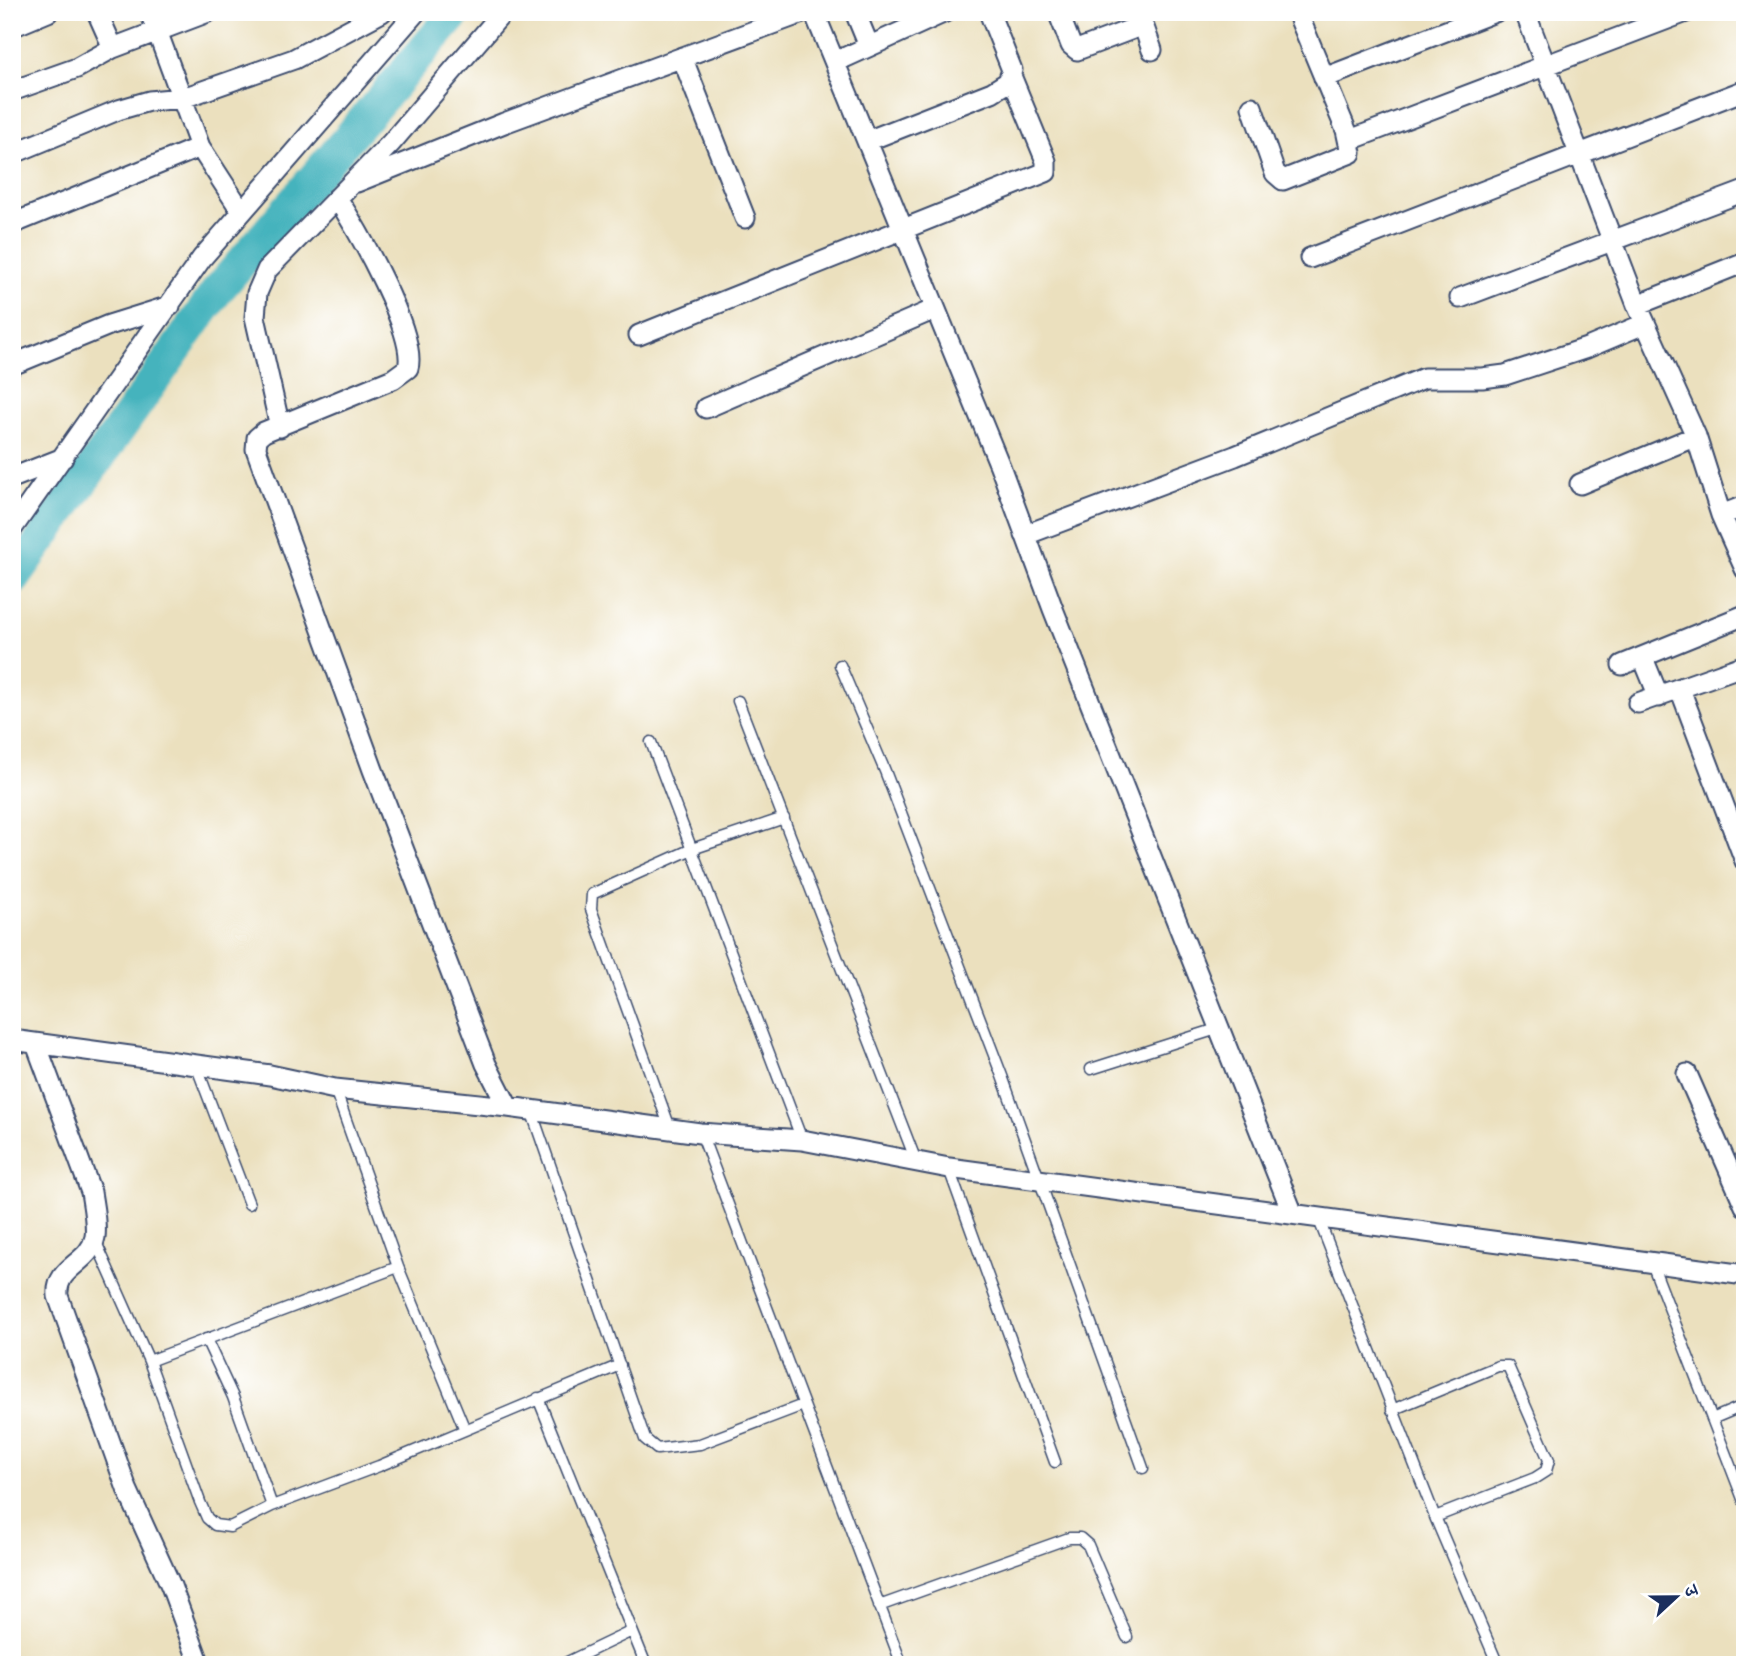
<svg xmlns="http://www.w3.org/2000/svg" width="1757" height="1677" font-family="'IM FELL DW Pica','Noto Serif Devanagari',serif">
  <rect width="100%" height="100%" fill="#fff"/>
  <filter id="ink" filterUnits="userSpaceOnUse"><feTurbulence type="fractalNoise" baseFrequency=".0143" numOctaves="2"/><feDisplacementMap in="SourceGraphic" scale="14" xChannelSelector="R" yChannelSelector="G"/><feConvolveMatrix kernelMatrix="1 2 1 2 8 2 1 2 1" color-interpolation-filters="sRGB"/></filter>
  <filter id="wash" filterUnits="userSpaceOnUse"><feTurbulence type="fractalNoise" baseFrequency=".00686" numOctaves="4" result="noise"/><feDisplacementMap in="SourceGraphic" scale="28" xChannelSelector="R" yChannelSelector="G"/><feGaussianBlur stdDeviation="1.57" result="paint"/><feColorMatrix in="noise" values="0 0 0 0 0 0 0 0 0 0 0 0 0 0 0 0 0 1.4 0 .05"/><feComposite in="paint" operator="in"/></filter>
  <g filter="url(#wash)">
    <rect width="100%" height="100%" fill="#ebe0be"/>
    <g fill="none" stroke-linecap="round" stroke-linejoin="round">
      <!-- river -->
      <path stroke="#44b3bd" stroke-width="33" d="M 12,581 L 217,291 L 456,12"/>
    </g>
  </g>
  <g filter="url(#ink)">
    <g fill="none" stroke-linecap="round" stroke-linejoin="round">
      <defs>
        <path id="service" d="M 840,665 L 885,771 L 1002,1076 L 1143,1468
          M 738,701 L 916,1161
          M 651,742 L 802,1140
          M 196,1065 L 249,1204
          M 1091,1069 L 1220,1028
          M 335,1089 L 398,1267 L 465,1430
          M 531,1110 L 645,1439 L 657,1449 L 700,1444 L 803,1405
          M 670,1128 L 591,909 L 592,894 L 692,849 L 784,818
          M 701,1133 L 902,1665
          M 949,1169 L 1055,1462
          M 1319,1220 L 1435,1517 L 1498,1665
          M 95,1240 L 149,1361 L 200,1502 L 207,1518 L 215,1525 L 230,1527 L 272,1506 L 379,1466 L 620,1365
          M 1651,1261 L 1745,1504
          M 206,1339 L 233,1397 L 272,1506
          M 149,1361 L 398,1267
          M 538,1398 L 646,1665
          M 1392,1410 L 1498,1366 L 1508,1366 L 1549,1460 L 1546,1471 L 1535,1478 L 1435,1517
          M 1712,1419 L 1745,1405
          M 879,1606 L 1069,1538 L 1080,1538 L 1088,1545 L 1127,1637
          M 561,1665 L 632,1631"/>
        <path id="minor" d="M 150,12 L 200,147 L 242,212
          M 814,12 L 1000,466 L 1053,609 L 1292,1212
          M 855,12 L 869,46
          M 1058,12 L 1071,45 L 1077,50 L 1143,25
          M 1525,12 L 1637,305 L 1696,436 L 1721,515 L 1745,569
          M 1139,13 L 1152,50
          M 12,27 L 48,12
          M 113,48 L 208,12
          M 682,57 L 745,218
          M 835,62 L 945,12
          M 1324,78 L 1495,12
          M 12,91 L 77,68 L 113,48 L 97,12
          M 1252,107 L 1275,173 L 1283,180 L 1351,153 L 1346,130 L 1297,12
          M 1350,140 L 1686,12
          M 867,141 L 992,92 L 1008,82 L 1012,70 L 989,12
          M 12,154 L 118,110 L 149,101 L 183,98 L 294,59 L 382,12
          M 357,182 L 504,123 L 805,12
          M 337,198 C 357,229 418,335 408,368 L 393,379 L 264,432 L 257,438 L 256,449 L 373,770 L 486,1064 L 508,1107
          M 12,224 L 200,147
          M 1310,258 L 1745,90
          M 1460,298 L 1745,191
          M 1637,305 L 1745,262
          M 639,335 L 1046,172 L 1046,161 L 1012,78
          M 12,365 L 109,325 L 170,306
          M 706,408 L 935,309
          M 280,427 L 255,317 L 257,293 L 267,270 L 391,143 L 503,12
          M 12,478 L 63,458
          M 1580,484 L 1696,436
          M 1721,515 L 1745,506
          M 12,529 L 202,258 L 416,12
          M 1025,535 L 1235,456 L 1424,378 L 1482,378 L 1505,375 L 1587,348 L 1644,324
          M 1643,658 L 1659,697
          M 1622,665 L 1745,615
          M 1680,689 L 1745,861
          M 1638,703 L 1745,665
          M 12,1040 L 270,1075 L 335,1089 L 508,1107 L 700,1133 L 802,1140 L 949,1168 L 1745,1275
          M 36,1044 L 91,1192 C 93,1206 97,1223 95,1237 C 90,1264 55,1266 58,1296 L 127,1489 L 171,1586 L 200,1665
          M 1687,1074 L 1745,1206"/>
      </defs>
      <!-- service casing -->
      <use href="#service" stroke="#3a4a6c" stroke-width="13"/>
      <!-- minor casing -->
      <use href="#minor" stroke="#3a4a6c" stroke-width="23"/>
      <!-- service -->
      <use href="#service" stroke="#fff" stroke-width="10"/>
      <!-- minor -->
      <use href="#minor" stroke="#fff" stroke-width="19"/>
    </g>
  </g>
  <!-- margin -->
  <rect width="1757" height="1677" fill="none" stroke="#fff" stroke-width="42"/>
  <!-- north arrow -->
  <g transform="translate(1676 1597) rotate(68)" stroke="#ffffff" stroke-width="5" paint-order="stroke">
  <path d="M0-5L12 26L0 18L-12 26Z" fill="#1b2f5e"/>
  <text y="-10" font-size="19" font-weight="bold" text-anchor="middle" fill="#1b2f5e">उ</text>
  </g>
</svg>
